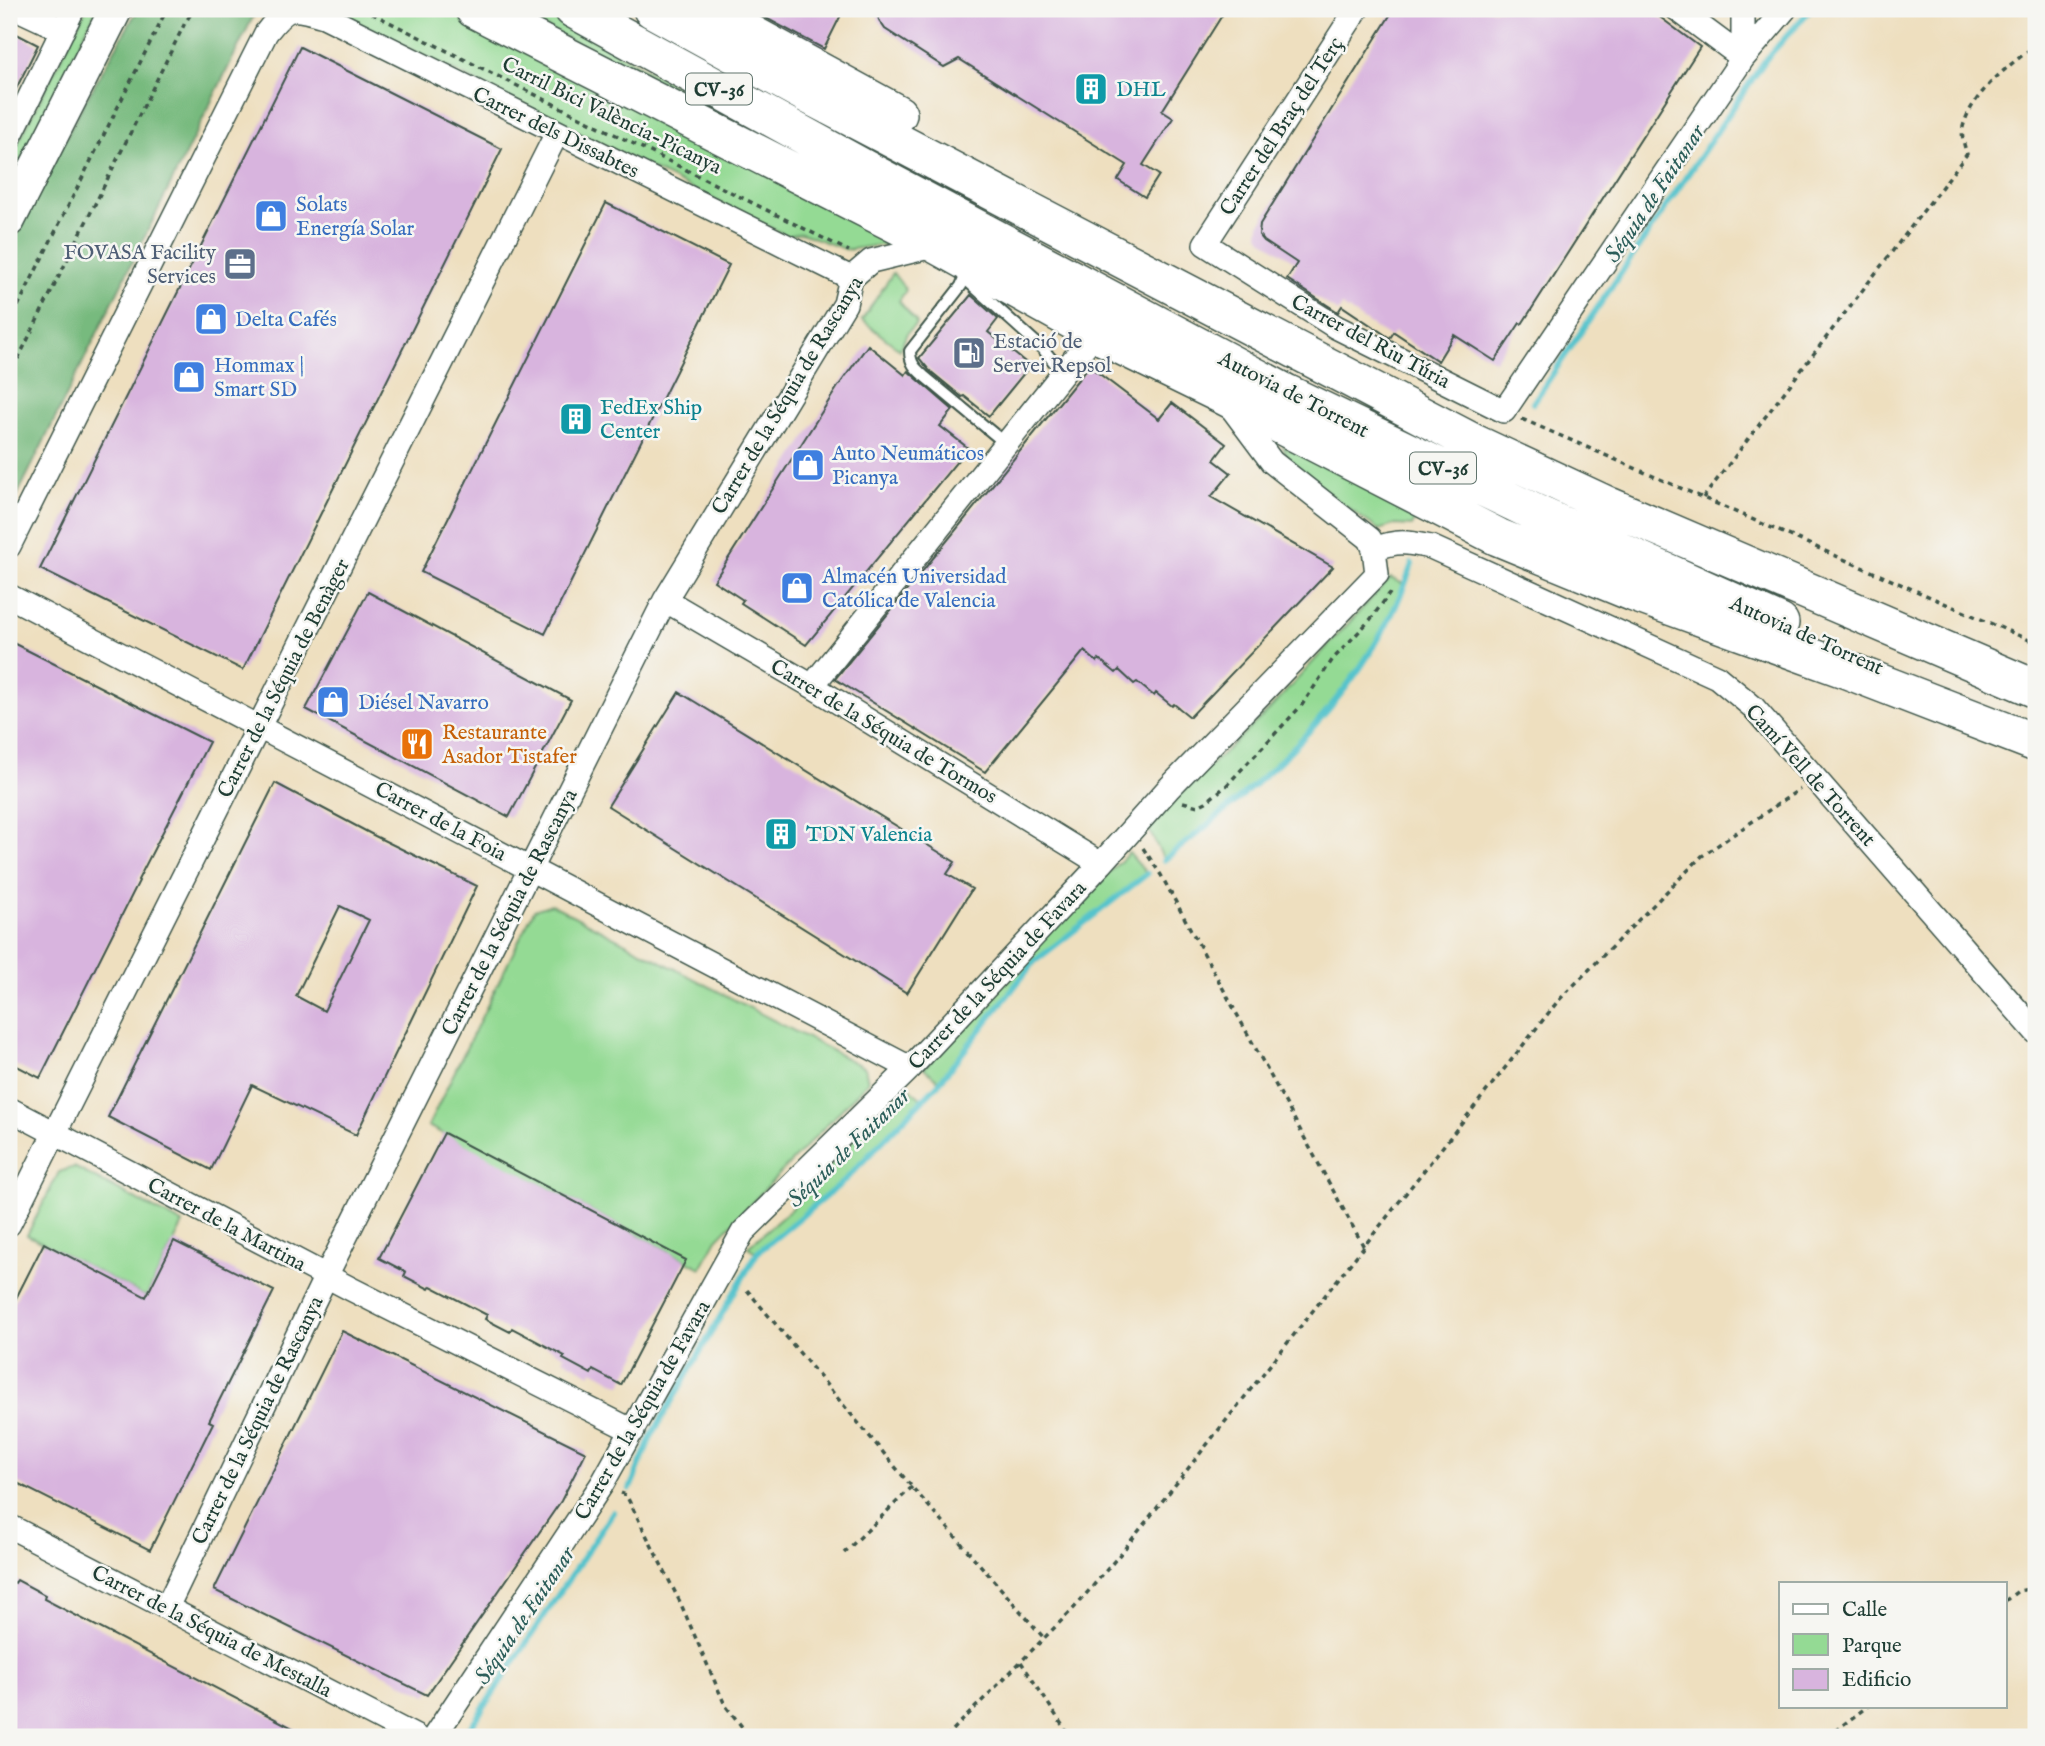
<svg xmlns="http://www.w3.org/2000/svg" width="2045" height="1746" font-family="'IM FELL English',serif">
  <rect width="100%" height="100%" fill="#f6f6f2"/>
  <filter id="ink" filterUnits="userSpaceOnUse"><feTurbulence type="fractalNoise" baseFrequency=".0143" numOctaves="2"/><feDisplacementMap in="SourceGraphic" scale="14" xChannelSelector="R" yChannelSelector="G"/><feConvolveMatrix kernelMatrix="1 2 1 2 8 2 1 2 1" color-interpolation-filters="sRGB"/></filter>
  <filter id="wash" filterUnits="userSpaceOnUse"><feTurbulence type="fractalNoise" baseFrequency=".00686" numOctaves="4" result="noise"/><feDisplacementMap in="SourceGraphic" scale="28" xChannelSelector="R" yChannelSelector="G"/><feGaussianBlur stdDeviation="1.57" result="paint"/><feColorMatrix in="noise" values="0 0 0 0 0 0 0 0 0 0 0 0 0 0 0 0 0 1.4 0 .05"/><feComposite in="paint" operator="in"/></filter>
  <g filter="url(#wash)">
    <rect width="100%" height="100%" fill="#eedfbf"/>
    <!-- green -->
    <path fill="#94da94" stroke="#5a8c64" stroke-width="2" d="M 86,9 L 97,9 L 9,183 L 9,161 Z
      M 329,9 L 450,9 L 900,238 L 900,242 L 847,250 L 801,233 L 787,236 Z
      M 510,9 L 540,9 L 701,100 L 832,170 L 830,175 Z
      M 893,273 L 906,290 L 899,301 L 917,323 L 907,333 L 900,350 L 862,320 Z
      M 1283,446 L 1420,510 L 1412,526 L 1394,525 L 1379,530 C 1358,514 1286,469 1283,446 Z
      M 1390,578 L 1406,585 C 1388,620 1370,656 1347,687 C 1339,699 1328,709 1319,720 C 1272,772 1219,817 1164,860 L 1148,828 L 1177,797 L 1268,711 Z
      M 1129,853 L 1147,874 L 1034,962 L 940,1082 L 924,1068 L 1043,937 Z
      M 551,904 L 865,1068 L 868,1082 L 717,1239 L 701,1268 L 428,1126 L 534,910 Z
      M 904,1084 L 923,1100 L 842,1183 L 757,1253 L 748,1247 L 788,1212 Z
      M 74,1167 L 183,1224 L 146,1297 L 27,1235 L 59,1172 Z"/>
    <!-- forest -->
    <path fill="#77ba7e" stroke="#4b7c59" stroke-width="2" d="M 138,9 L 257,9 L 9,512 L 9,251 L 79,112 Z"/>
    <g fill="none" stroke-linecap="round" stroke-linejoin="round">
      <!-- stream -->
      <path stroke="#55c3cc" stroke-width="6" d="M 1533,403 L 1766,59 L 1811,9
        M 1164,860 C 1263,783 1374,687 1412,564
        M 630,1489 L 651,1437 L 757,1253 L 842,1183 L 938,1084 L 1034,962 L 1147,874
        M 464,1737 L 613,1512"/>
    </g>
    <g id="blocks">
      <!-- building -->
      <path fill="#d8b4de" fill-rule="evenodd" d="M 749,9 L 844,9 L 824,49 Z
        M 876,9 L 1226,9 L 1162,111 L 1173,118 L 1143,165 L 1159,175 L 1145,197 L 1118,180 L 1127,165 L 959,59 L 944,67 L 885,29 L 879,20 Z
        M 1394,9 L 1649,9 L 1700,47 L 1522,324 L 1520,323 L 1495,361 L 1454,335 L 1438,361 L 1394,332 L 1390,338 L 1342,306 L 1338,312 L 1287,279 L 1297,263 L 1264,241 L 1259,235 L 1260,224 Z
        M 9,30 L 38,45 L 9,103 Z
        M 300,47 L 502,149 L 243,670 L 40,569 Z
        M 606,203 L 729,265 L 545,634 L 421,572 Z
        M 971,295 L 998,319 L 988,332 L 1030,366 L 989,416 L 964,396 L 962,397 L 929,370 L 919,358 Z
        M 868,345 L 905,375 L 908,371 L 953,410 L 940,426 L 968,448 L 806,645 L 741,603 L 743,600 L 714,581 L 837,388 Z
        M 1089,366 L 1159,419 L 1172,403 L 1226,444 L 1214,460 L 1231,473 L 1211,497 L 1333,567 L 1190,717 L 1174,704 L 1172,706 L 1156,693 L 1154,696 L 1137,682 L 1134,684 L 1119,670 L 1116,673 L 1099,659 L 1097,662 L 1084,651 L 985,772 L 835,679 Z
        M 368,592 L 571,700 L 509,817 L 306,709 Z
        M 9,641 L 209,742 L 138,880 L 139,881 L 40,1078 L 9,1062 Z
        M 679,692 L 955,862 L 947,874 L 972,889 L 907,993 L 608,806 Z
        M 275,783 L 375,836 L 477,886 L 356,1135 L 252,1085 L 211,1170 L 108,1117 ZM 340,906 L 369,920 L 324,1011 L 296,996 Z
        M 444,1133 L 686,1260 L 621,1385 L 593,1370 L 591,1374 L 563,1359 L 565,1356 L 512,1328 L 510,1332 L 485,1319 L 487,1315 L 431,1286 L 429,1289 L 404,1276 L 406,1272 L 379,1258 Z
        M 174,1241 L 274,1291 L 209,1421 L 213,1423 L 150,1550 L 9,1479 L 9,1312 L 44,1243 L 146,1297 Z
        M 342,1331 L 586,1452 L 561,1501 L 427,1695 L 214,1590 Z
        M 9,1580 L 15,1583 L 17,1580 L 45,1595 L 44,1599 L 310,1737 L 9,1737 Z"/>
    </g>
  </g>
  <g filter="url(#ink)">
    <use href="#blocks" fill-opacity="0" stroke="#3e5549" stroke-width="2"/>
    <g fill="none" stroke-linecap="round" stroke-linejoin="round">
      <defs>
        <path id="service" d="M 963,277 L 1043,349 L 1063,373
          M 964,279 L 961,286 L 910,351 C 910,363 915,368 924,376 L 1006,444"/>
        <path id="minor" d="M 18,9 L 63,30
          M 1357,9 L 1205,244 L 1336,327 L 1504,411 L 1743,58 L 1785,9
          M 1677,9 L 1743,58
          M 1743,9 L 1743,58
          M 9,139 L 73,9
          M 9,546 L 266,33 C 288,5 290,6 324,16 L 851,278
          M 1374,549 C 1398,540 1407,542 1431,547 L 1717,677 L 1753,707 L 2036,1032
          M 9,596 L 910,1068
          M 665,600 L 812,686 L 1101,864
          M 812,686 L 1095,333
          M 9,1109 L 351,1289 L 633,1431
          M 9,1224 L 557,133
          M 9,1526 L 416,1737
          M 167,1607 L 326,1276 L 665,600 L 845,304 L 851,278 L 871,261 L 937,245
          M 434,1737 L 602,1484 L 743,1232 L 910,1068 L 1101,864 L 1168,789 L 1377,574 L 1374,549 L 1370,539 L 1272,462 L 1228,403"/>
        <path id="secondary" d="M 9,220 L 116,9"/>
        <path id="trunk" d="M 474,9 L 937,245 L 1095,333 L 1222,395 L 1498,537 L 1634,593 L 1847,670 L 2036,743
          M 573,9 L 865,169 L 1286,393 L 1544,517 L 1780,623
          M 652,9 L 812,97 L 1472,442 L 1609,506 L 2036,689
          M 706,9 L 898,114"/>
      </defs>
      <!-- service casing -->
      <use href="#service" stroke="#3e5549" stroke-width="14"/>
      <!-- minor casing -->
      <use href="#minor" stroke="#3e5549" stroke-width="26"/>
      <!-- secondary casing -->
      <use href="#secondary" stroke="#3e5549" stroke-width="35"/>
      <!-- trunk casing -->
      <use href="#trunk" stroke="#3e5549" stroke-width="40"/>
      <!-- path -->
      <path stroke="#3e5549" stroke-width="3.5" stroke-dasharray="5 5" stroke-linecap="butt" d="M 363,9 L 849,251
        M 9,324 L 167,9
        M 9,377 L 185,23 L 194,9
        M 1522,419 L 2036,643
        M 1703,498 L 1967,154 C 1964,145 1961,135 1963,127 C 1972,93 2009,65 2036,45
        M 1183,802 L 1198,806 L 1206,802 L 1226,786 L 1302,705 L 1333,659 L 1370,620 L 1390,593
        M 1143,848 L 1161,875 L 1364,1247
        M 747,1290 L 912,1487 L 1044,1638
        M 621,1493 L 626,1495 L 680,1602 L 725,1705 L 750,1737
        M 844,1553 L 912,1487
        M 2005,1601 L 2018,1591 L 2035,1588 L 2036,1589
        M 1021,1662 L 1070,1737
        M 946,1737 L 1074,1608 L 1122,1552 L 1558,1001 L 1702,856 L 1800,789
        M 1827,1737 L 1868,1706"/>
      <!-- service -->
      <use href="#service" stroke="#fff" stroke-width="10"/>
      <!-- minor -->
      <use href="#minor" stroke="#fff" stroke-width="23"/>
      <!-- secondary -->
      <use href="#secondary" stroke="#fff" stroke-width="32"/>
      <!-- trunk -->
      <use href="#trunk" stroke="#fff" stroke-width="37"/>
    </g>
  </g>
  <!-- icons -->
  <defs>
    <symbol id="building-square" viewBox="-11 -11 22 22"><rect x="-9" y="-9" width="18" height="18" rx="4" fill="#0f9aa8" stroke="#f6f6f2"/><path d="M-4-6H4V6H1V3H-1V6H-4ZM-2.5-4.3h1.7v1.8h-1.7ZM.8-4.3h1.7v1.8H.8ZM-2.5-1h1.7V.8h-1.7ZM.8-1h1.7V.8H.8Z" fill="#fff"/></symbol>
    <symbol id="shop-square" viewBox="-11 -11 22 22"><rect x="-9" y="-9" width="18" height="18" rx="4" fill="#3f7fe0" stroke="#f6f6f2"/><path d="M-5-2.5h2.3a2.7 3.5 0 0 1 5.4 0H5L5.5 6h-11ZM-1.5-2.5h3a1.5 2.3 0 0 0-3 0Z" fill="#fff"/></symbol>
    <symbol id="office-square" viewBox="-11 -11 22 22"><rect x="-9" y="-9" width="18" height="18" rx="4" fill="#5c6f8a" stroke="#f6f6f2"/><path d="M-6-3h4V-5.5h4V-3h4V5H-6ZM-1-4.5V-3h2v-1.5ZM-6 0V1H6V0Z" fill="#fff"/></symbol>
    <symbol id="fuel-square" viewBox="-11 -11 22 22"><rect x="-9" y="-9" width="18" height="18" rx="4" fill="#5c6f8a" stroke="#f6f6f2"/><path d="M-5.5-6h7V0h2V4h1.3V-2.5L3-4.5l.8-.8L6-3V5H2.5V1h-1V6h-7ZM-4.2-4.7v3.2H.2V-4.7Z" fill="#fff"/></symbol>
    <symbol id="restaurant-square" viewBox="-11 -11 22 22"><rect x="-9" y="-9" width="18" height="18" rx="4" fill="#e8710a" stroke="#f6f6f2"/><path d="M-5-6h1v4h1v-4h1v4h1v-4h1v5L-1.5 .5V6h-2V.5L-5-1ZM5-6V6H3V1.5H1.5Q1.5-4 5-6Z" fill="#fff"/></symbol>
  </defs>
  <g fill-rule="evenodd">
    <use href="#building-square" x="1072" y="70" width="38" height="38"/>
    <use href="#shop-square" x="252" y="197" width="38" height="38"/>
    <use href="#office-square" x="221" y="245" width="38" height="38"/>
    <use href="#shop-square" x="192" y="300" width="38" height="38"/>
    <use href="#fuel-square" x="950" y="334" width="38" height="38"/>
    <use href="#shop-square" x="170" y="358" width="38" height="38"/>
    <use href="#building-square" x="557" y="400" width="38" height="38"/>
    <use href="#shop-square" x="789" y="446" width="38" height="38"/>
    <use href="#shop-square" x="778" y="569" width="38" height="38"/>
    <use href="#shop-square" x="314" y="683" width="38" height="38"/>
    <use href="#restaurant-square" x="398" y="725" width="38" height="38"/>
    <use href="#building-square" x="762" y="815" width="38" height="38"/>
  </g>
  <g text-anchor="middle" stroke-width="5" stroke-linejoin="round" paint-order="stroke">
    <!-- shield labels -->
    <g fill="#f6f6f2" stroke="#60746d" stroke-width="2">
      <rect x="686" y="73.5" width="66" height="31" rx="5"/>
      <rect x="1410" y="452.5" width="66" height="31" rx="5"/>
    </g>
    <g font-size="19" font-weight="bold" fill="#1f3d34">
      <text x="719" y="96">CV-36</text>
      <text x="1443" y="475">CV-36</text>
    </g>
    <!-- culture labels -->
    <g font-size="21" fill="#0d838f" stroke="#f6f6f2" text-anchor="start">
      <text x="1116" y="96">DHL</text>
      <text x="600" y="414">FedEx Ship<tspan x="600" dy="24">Center</tspan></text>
      <text x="806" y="841">TDN Valencia</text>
    </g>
    <!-- street labels -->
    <g font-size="21" fill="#1f3d34" stroke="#f6f6f2">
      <text transform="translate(612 115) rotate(26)" y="7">Carril Bici València-Picanya</text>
      <text transform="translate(1281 126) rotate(-57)" y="7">Carrer del Braç del Terç</text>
      <text transform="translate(556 132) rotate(26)" y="7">Carrer dels Dissabtes</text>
      <text transform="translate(1371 341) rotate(28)" y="7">Carrer del Riu Túria</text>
      <text transform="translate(1294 394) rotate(27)" y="7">Autovia de Torrent</text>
      <text transform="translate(787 395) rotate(-59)" y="7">Carrer de la Séquia de Rascanya</text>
      <text transform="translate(1807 635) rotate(24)" y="7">Autovia de Torrent</text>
      <text transform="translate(283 678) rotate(-63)" y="7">Carrer de la Séquia de Benàger</text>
      <text transform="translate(884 731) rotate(31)" y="7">Carrer de la Séquia de Tormos</text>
      <text transform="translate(1811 775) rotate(48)" y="7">Camí Vell de Torrent</text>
      <text transform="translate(441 821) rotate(28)" y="7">Carrer de la Foia</text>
      <text transform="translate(509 912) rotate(-63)" y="7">Carrer de la Séquia de Rascanya</text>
      <text transform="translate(997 975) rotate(-47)" y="7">Carrer de la Séquia de Favara</text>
      <text transform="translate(227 1224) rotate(28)" y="7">Carrer de la Martina</text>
      <text transform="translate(642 1410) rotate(-60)" y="7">Carrer de la Séquia de Favara</text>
      <text transform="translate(257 1420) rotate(-64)" y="7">Carrer de la Séquia de Rascanya</text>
      <text transform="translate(212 1631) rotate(27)" y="7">Carrer de la Séquia de Mestalla</text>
    </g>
    <!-- shop labels -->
    <g font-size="21" fill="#366cbe" stroke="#f6f6f2" text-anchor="start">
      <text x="296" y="211">Solats<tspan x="296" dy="24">Energía Solar</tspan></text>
      <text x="235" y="326">Delta Cafés</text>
      <text x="214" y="372">Hommax |<tspan x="214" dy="24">Smart SD</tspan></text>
      <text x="832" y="460">Auto Neumáticos<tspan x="832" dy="24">Picanya</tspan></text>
      <text x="822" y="583">Almacén Universidad<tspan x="822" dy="24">Católica de Valencia</tspan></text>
      <text x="358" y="709">Diésel Navarro</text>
    </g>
    <!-- service labels -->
    <g font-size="21" fill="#4e5e75" stroke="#f6f6f2" text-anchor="end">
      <text x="216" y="259">FOVASA Facility<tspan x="216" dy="24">Services</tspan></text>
      <text x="993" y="348" text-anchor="start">Estació de<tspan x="993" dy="24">Servei Repsol</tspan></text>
    </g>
    <!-- food labels -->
    <g font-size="21" fill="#c56008" stroke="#f6f6f2" text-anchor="start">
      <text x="442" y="739">Restaurante<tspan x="442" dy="24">Asador Tistafer</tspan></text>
    </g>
    <!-- water labels -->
    <g font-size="23" font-style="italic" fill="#2c5e5a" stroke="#f6f6f2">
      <text transform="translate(1654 193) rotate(-56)" y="8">Séquia de Faitanar</text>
      <text transform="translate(848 1147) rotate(-44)" y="8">Séquia de Faitanar</text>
      <text transform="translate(524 1615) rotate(-56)" y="8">Séquia de Faitanar</text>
    </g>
  </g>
  <!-- margin -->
  <rect width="2045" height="1746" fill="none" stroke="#f6f6f2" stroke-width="35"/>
  <!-- legend -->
  <rect x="1779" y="1582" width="228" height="126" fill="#f6f6f2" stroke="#a0aca6" stroke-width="2"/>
  <rect x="1793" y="1604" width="35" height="10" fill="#ffffff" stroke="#a0aca6" stroke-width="2"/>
  <text x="1842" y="1616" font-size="21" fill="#1f3d34">Calle</text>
  <rect x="1793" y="1634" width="35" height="21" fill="#94da94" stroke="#a0aca6" stroke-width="2"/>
  <text x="1842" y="1652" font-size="21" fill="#1f3d34">Parque</text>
  <rect x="1793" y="1669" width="35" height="21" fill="#d8b4de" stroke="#a0aca6" stroke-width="2"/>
  <text x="1842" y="1686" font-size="21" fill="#1f3d34">Edificio</text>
</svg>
